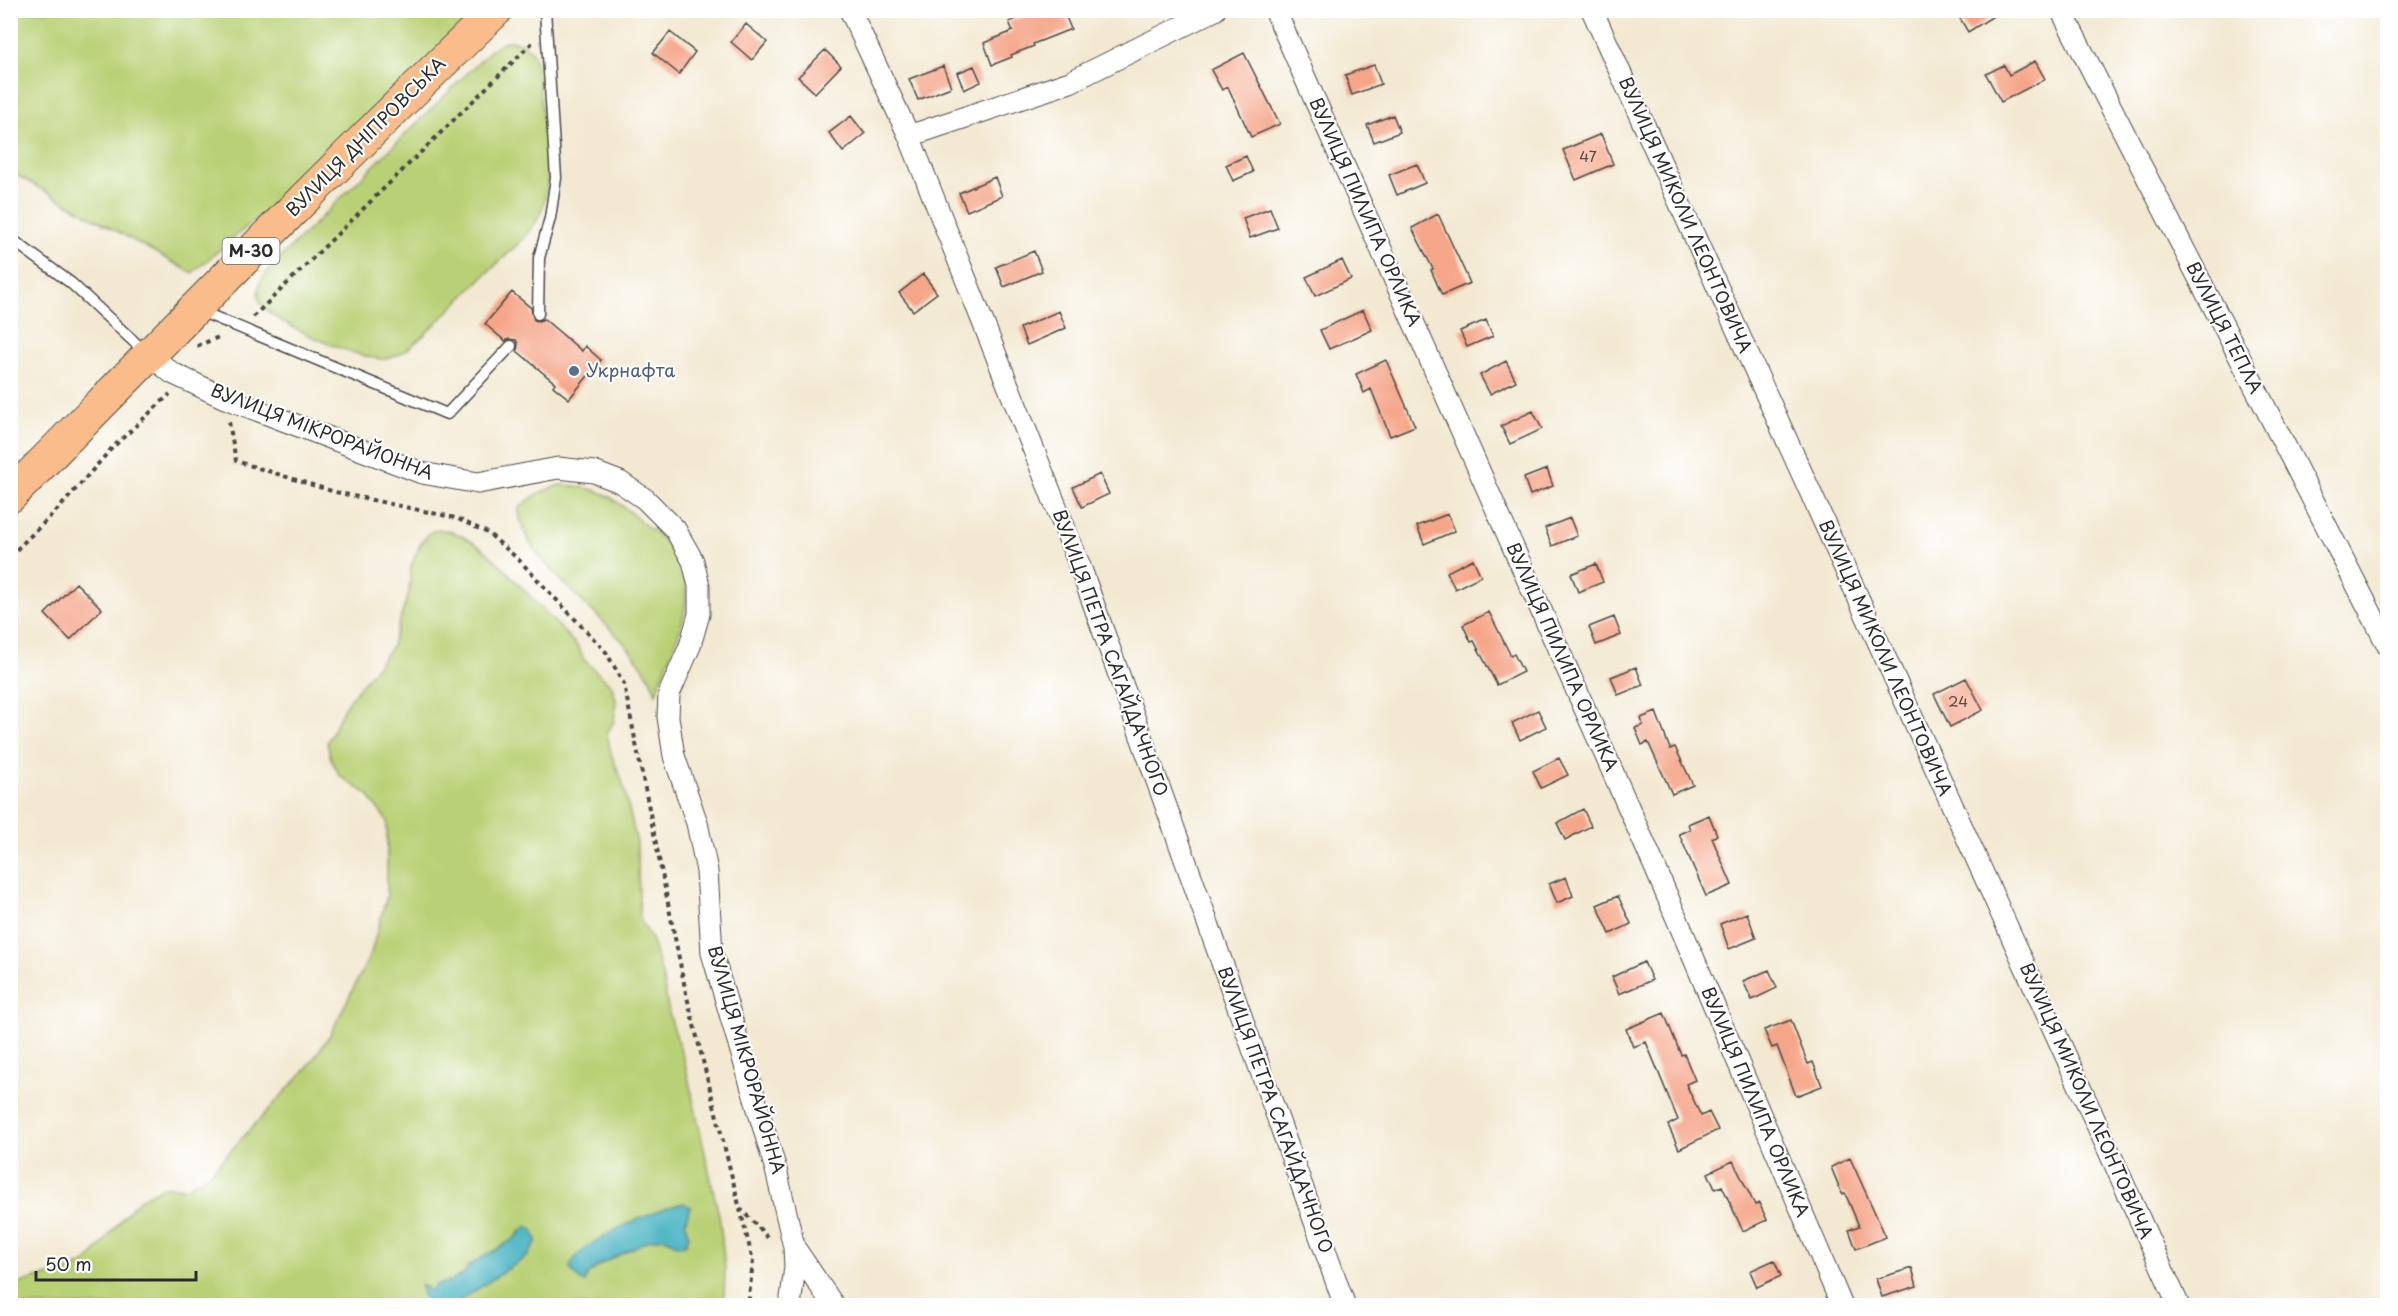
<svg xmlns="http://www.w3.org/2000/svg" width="2398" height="1316" font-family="'Playpen Sans',sans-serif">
  <rect width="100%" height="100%" fill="#fff"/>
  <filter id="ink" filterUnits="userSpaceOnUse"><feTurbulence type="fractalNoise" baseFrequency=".0167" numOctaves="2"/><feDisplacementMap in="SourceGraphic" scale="12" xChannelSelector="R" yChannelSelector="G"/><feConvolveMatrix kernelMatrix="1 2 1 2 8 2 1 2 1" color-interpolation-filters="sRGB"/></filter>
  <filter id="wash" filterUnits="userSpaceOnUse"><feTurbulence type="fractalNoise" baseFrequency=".008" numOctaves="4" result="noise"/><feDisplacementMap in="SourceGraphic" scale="24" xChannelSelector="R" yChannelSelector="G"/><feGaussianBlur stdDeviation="1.35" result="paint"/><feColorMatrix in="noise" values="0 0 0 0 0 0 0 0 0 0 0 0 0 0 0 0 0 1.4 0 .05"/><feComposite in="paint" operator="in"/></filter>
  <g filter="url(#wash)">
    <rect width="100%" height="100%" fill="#f3e9d2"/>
    <!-- green -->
    <path fill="#b9d176" stroke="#727e50" stroke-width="1.5" fill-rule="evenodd" d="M 11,11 L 502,11 L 192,273 L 11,172 Z
      M 506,41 C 536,41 537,61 539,85 C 542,122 553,168 544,203 C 537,232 508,253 487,273 C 466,294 444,316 422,337 C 410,347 399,358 383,359 C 360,360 268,322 260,302 C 254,287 264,276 273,265 L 491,50 Z
      M 560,485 C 599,486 614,497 641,522 C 647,527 654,531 659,536 C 712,588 674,638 656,694 C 638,630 518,568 519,508 C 532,496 543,490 560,485 Z
      M 438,529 C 477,534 502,567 527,593 C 544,611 561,629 578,647 L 584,660 L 612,686 L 616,700 L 614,721 L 607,734 L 611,754 L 622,780 L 637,843 L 640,919 L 651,938 L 662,975 L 669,1013 L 685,1064 L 720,1220 L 725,1270 L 724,1299 L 721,1305 L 453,1305 L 528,1256 L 520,1231 L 514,1239 L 468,1266 L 464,1274 L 445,1283 L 435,1285 L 432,1291 L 425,1287 L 425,1300 L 432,1305 L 11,1306 L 11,1288 C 34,1274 61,1277 84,1263 C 89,1260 94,1254 97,1250 C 117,1228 133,1196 164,1187 C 170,1185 179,1188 186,1188 L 210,1173 L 307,1068 L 330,1035 L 371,953 L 387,896 L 387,821 L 367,794 L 340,776 L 331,759 L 327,743 L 346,704 L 391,648 L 409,592 L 411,566 L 420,545 L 429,533 ZM 678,1204 L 690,1207 L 685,1223 L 689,1236 L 679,1246 C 675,1243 671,1240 667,1239 C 646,1234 605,1261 588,1274 L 596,1241 Z"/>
    <!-- water -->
    <path fill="#43b1c0" stroke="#376e76" stroke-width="1.5" d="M 684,1203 L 690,1207 L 685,1223 L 689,1236 L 685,1245 L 679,1246 L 666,1238 L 649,1240 L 603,1263 L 588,1274 L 585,1282 L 581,1281 L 570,1269 C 571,1244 662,1207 684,1203 Z
      M 527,1226 L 533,1230 L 537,1241 L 528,1256 L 453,1305 L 432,1305 L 425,1300 L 420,1285 L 432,1291 L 435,1285 L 445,1283 L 464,1274 L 468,1266 L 514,1239 Z"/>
    <g id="blocks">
      <!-- building -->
      <path fill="#f5a588" d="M 1037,10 L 1063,10 L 1071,29 L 1033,44 L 1034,46 L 1011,55 L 1012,57 L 992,65 L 984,43 L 1013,31 L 1009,22 Z
        M 1955,10 L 2003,10 L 1968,32 Z
        M 746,24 L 767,42 L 752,60 L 731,42 Z
        M 670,32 L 695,52 L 679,74 L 653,53 Z
        M 825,50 L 841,66 L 815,93 L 798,77 Z
        M 1244,53 L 1280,124 L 1251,137 L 1228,87 L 1222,90 L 1211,70 Z
        M 2035,61 L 2045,79 L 2001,102 L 1986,74 L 2004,65 L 2009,75 Z
        M 1374,65 L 1381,84 L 1352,95 L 1345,75 Z
        M 943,66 L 951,87 L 918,100 L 909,79 Z
        M 974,66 L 981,82 L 964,90 L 957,73 Z
        M 1393,115 L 1400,132 L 1374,142 L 1367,125 Z
        M 851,116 L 865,134 L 843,152 L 829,133 Z
        M 1601,134 L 1613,164 L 1576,180 L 1563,150 Z
        M 1246,156 L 1253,172 L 1233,181 L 1226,165 Z
        M 1417,164 L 1425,183 L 1397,195 L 1389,175 Z
        M 995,177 L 1002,196 L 967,211 L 959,193 Z
        M 1270,208 L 1278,228 L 1250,238 L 1243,218 Z
        M 1438,214 L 1470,283 L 1442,295 L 1431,270 L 1433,269 L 1412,228 Z
        M 1034,251 L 1042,271 L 1004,287 L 996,267 Z
        M 1342,260 L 1351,279 L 1315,296 L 1306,277 Z
        M 923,274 L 937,293 L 913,311 L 899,293 Z
        M 512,292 L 531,308 L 534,320 L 538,321 L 544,319 L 582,351 L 585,346 L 601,360 L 569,399 L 553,386 L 555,383 L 517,351 L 518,344 L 516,340 L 509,339 L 505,341 L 485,324 Z
        M 1363,310 L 1372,330 L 1329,349 L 1320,330 Z
        M 1059,311 L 1066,328 L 1027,345 L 1020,328 Z
        M 1486,320 L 1493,336 L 1467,347 L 1460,331 Z
        M 1386,360 L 1415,426 L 1390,436 L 1371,389 L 1364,393 L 1356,374 Z
        M 1506,361 L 1516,381 L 1490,394 L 1480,375 Z
        M 1533,411 L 1542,429 L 1510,444 L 1501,426 Z
        M 1547,469 L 1553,486 L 1530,495 L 1524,478 Z
        M 1100,474 L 1109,494 L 1082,507 L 1073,487 Z
        M 1448,514 L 1455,531 L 1424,544 L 1417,526 Z
        M 1570,518 L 1577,536 L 1552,546 L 1545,528 Z
        M 1473,559 L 1481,576 L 1455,589 L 1447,572 Z
        M 1596,564 L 1603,582 L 1578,592 L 1571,574 Z
        M 76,583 L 102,609 L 70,640 L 45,614 Z
        M 1489,612 L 1511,656 L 1514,654 L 1523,672 L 1497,685 L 1474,641 L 1471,642 L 1463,625 Z
        M 1614,617 L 1621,635 L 1596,645 L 1589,627 Z
        M 1636,667 L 1643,685 L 1618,695 L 1611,677 Z
        M 1966,678 L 1983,710 L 1950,727 L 1934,694 Z
        M 1538,710 L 1546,727 L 1520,740 L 1512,723 Z
        M 1656,712 L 1670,749 L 1675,747 L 1693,785 L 1672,794 L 1648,742 L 1642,745 L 1635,728 L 1643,725 L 1641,718 Z
        M 1559,758 L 1568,775 L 1541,788 L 1533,771 Z
        M 1583,809 L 1591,826 L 1565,840 L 1557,823 Z
        M 1709,815 L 1717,835 L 1712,838 L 1732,885 L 1706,896 L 1679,834 L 1690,829 L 1688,824 Z
        M 1566,877 L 1573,896 L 1557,903 L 1549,884 Z
        M 1618,896 L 1631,924 L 1610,934 L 1597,905 Z
        M 1747,913 L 1756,938 L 1729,949 L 1720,924 Z
        M 1644,962 L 1652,980 L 1619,994 L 1612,977 Z
        M 1769,970 L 1777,988 L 1752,1000 L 1743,981 Z
        M 1664,1013 L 1681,1055 L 1684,1054 L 1695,1080 L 1686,1084 L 1701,1116 L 1709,1112 L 1718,1130 L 1679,1149 L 1668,1125 L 1678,1120 L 1646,1042 L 1633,1047 L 1626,1029 Z
        M 1791,1020 L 1808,1064 L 1813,1062 L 1822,1086 L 1796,1096 L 1777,1046 L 1772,1048 L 1764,1030 Z
        M 1850,1158 L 1886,1237 L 1856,1249 L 1849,1230 L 1859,1226 L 1845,1193 L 1842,1194 L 1831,1167 Z
        M 1733,1161 L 1755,1205 L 1759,1203 L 1767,1220 L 1743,1231 L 1722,1186 L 1715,1189 L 1708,1173 Z
        M 1774,1260 L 1781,1276 L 1757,1287 L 1750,1271 Z
        M 1912,1268 L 1917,1286 L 1882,1297 L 1876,1279 Z"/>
    </g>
  </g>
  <g filter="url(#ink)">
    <use href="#blocks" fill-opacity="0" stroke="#494844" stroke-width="1.5"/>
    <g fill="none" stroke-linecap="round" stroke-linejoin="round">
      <defs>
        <path id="lane" d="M 10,238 L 71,283 L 145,352
          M 200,311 L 447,414 L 511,346
          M 538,314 L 539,258 L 550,218 L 556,178 L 545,10"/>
        <path id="street" d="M 850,10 L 909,136 L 1081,569 L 1345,1306
          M 1275,10 L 1654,865 L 1842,1306
          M 1592,10 L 2179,1306
          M 2061,10 L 2388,646
          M 909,136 L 1070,82 L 1215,10
          M 148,354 L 172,373 L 225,398 L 422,473 L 478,483 L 558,468 L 594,472 L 620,482 L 645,499 L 675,529 L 693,561 L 699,586 L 699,614 L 690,646 L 669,694 L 668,717 L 674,756 L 697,823 L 707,871 L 712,953 L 776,1170 L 794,1247 L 834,1306
          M 790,1306 L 795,1267 L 794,1247"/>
        <path id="highway" d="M 10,496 C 171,333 331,169 496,10"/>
      </defs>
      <!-- lane casing -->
      <use href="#lane" stroke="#494844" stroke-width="13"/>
      <!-- street casing -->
      <use href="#street" stroke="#494844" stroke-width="23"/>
      <!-- highway casing -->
      <use href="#highway" stroke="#494844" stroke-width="35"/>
      <!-- path -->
      <path stroke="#494844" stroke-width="4" stroke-dasharray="4.5 4.5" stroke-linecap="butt" d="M 253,317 L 532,43
        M 197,346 L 221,336
        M 229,422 L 236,461 L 335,492 L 456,518 L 488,533 L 518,559 L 606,652 L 624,684 L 686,993 L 753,1261 L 748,1306
        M 10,556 L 61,506 L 112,448 L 170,394
        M 740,1208 L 770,1240"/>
      <!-- lane -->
      <use href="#lane" stroke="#fff" stroke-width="10"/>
      <!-- street -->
      <use href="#street" stroke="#fff" stroke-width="21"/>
      <!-- highway -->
      <use href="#highway" stroke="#f9bc8a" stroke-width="33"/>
    </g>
  </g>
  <!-- markers -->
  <circle fill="#5c6f8a" stroke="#fff" stroke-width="2" cx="574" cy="371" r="6"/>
  <g text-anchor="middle" stroke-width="4.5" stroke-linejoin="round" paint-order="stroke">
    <!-- number labels -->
    <g font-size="15" fill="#5e4a42">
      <text x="1588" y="162">47</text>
      <text x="1958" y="707">24</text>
    </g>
    <!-- shield labels -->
    <rect fill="#fff" stroke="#6b6b6b" stroke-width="1.5" x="222.5" y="238" width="57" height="26" rx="4.5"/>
    <g font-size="16" font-weight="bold" fill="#2b2b2b">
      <text x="251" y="257">М-30</text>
    </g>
    <!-- street labels -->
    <g font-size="18" fill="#2b2b2b" stroke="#fff">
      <text transform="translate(366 137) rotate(-45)" y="6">ВУЛИЦЯ ДНІПРОВСЬКА</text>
      <text transform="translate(1365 212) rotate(66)" y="6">ВУЛИЦЯ ПИЛИПА ОРЛИКА</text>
      <text transform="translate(1685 215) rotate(66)" y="6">ВУЛИЦЯ МИКОЛИ ЛЕОНТОВИЧА</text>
      <text transform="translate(2224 328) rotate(63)" y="6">ВУЛИЦЯ ТЕПЛА</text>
      <text transform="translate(322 432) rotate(21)" y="6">ВУЛИЦЯ МІКРОРАЙОННА</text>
      <text transform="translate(1110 653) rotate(70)" y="6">ВУЛИЦЯ ПЕТРА САГАЙДАЧНОГО</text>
      <text transform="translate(1562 657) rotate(66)" y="6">ВУЛИЦЯ ПИЛИПА ОРЛИКА</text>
      <text transform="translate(1885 658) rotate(66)" y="6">ВУЛИЦЯ МИКОЛИ ЛЕОНТОВИЧА</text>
      <text transform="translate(746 1060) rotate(74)" y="6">ВУЛИЦЯ МІКРОРАЙОННА</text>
      <text transform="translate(2086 1101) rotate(66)" y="6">ВУЛИЦЯ МИКОЛИ ЛЕОНТОВИЧА</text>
      <text transform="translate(1755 1102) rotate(67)" y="6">ВУЛИЦЯ ПИЛИПА ОРЛИКА</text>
      <text transform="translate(1275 1110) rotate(70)" y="6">ВУЛИЦЯ ПЕТРА САГАЙДАЧНОГО</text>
    </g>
    <!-- service labels -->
    <g font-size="18" fill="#4e5e75" stroke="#fff" text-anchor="start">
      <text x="586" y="377">Укрнафта</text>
    </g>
  </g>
  <!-- margin -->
  <rect width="2398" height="1316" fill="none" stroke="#fff" stroke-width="36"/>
  <!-- scale -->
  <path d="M36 1271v9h160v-9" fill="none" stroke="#2b2b2b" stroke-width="3"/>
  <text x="45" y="1271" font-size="18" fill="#2b2b2b" stroke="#ffffff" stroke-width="4.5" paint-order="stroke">50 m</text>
</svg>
